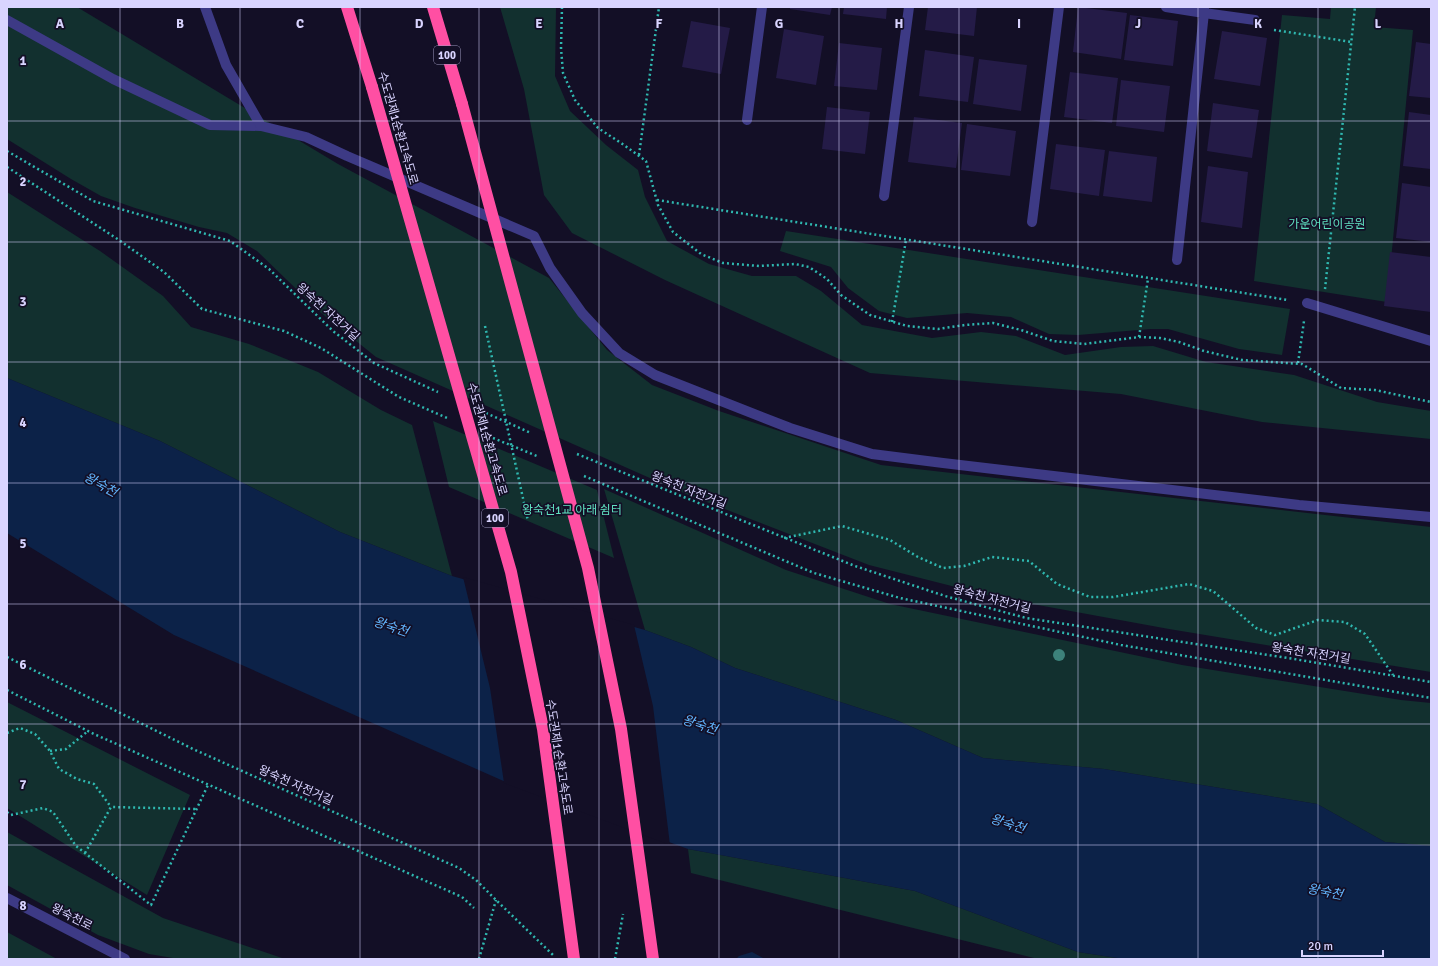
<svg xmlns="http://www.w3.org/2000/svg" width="1438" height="966" font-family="Signika,'Noto Sans KR',sans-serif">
  <rect width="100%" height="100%" fill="#130f26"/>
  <!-- green -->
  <path fill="#12302f" d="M 7,7 L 77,7 L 338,164 L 549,278 L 607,350 L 652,385 L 719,411 L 881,465 L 1431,527 L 1431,672 L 1169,629 L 999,598 L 869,565 L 686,494 L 376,357 L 320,312 L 257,251 L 227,233 L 199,227 L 135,208 L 101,196 L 71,179 L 7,139 Z
    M 500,7 L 556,7 L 555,76 L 570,111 L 606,145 L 638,170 L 645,197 L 667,241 L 709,264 L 752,276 L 796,276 L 821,291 L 862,325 L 932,338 L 981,332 L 1016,336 L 1065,355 L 1121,347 L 1153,346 L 1206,362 L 1294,375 L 1377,402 L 1431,411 L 1431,439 L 1262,422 L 1121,394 L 870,373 L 665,280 L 572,233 L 544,195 L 524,89 Z
    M 1331,7 L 1376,7 L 1374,27 L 1413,30 L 1387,302 L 1254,281 L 1282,15 L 1330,19 Z
    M 7,192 L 100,251 L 163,296 L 191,327 L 249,344 L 318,372 L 381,410 L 412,425 L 452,576 L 340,532 L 160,441 L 7,378 Z
    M 786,231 L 1290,309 L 1282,355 L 1239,349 L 1168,329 L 1151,329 L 1078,335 L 1049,334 L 1011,317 L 967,313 L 907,318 L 879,311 L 848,288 L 831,267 L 780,251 Z
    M 433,421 L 597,490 L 614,558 L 449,487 Z
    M 604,489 L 786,570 L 890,604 L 1182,665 L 1401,700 L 1431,703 L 1431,846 L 1385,842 L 1317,804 L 1104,769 L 983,758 L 896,720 L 735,668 L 691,647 L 645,630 Z
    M 7,702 L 190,795 L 147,895 L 7,808 Z
    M 7,832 L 163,918 L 285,959 L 179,959 L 149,954 L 98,935 L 7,885 Z
    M 688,849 L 915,891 L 1078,952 L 1124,959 L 1038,959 L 691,873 Z
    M 7,932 L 57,959 L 7,959 Z"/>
  <!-- water -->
  <path fill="#0c2248" d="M 7,378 L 160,441 L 340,532 L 452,576 L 645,630 L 691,647 L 735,668 L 896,720 L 983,758 L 1104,769 L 1317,804 L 1385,842 L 1431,846 L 1431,959 L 1124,959 L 1078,952 L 915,891 L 688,849 L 508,783 L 174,635 L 7,533 Z
    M 752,952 L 765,959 L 736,959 L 739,956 Z"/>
  <!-- pier -->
  <path fill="#130f26" d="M 463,577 L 634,625 L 653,706 L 670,845 L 504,783 L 490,688 Z"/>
  <!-- building -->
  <path fill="#241b47" d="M 790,7 L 832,7 L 830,15 L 790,9 Z
    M 844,7 L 887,7 L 886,19 L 843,14 Z
    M 928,7 L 977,7 L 974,36 L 925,30 Z
    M 1078,7 L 1127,13 L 1121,59 L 1073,52 Z
    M 1130,15 L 1178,21 L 1173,66 L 1124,60 Z
    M 691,21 L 730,28 L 721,74 L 682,67 Z
    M 784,29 L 824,36 L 816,85 L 776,78 Z
    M 1222,31 L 1267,38 L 1260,86 L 1214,79 Z
    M 1416,42 L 1431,44 L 1431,98 L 1409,96 Z
    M 839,43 L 882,48 L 877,90 L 834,86 Z
    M 925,50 L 974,57 L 968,102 L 919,96 Z
    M 979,59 L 1027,65 L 1021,111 L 973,104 Z
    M 1070,72 L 1118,78 L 1112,123 L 1064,117 Z
    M 1121,80 L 1170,86 L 1164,132 L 1116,126 Z
    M 1213,103 L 1259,110 L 1252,158 L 1207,151 Z
    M 827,107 L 870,112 L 865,154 L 822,149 Z
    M 1409,112 L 1431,115 L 1431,169 L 1403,166 Z
    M 914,117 L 962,123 L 956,168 L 908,162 Z
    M 967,124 L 1016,131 L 1010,176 L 961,170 Z
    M 1056,144 L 1105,150 L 1099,196 L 1050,189 Z
    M 1109,151 L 1157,157 L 1152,202 L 1103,196 Z
    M 1208,166 L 1248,172 L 1242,228 L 1201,222 Z
    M 1402,183 L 1431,187 L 1431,242 L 1396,238 Z
    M 1390,252 L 1431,257 L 1431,312 L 1384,306 Z"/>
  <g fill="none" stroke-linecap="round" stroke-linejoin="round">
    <!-- path -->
    <path stroke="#2fb8b0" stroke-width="2.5" stroke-dasharray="2 3" stroke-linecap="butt" d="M 562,7 L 561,48 L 563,73 L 575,100 L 598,128 L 624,145 L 646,161 L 658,205 L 673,232 L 701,254 L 723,263 L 759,266 L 795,264 L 809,267 L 827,279 L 841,295 L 870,315 L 907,326 L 938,329 L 965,325 L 993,323 L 1021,330 L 1053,341 L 1084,344 L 1139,337 L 1160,338 L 1179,342 L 1204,351 L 1242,360 L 1302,364 L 1341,388 L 1375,390 L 1431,402
      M 1274,30 L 1352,42
      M 7,151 L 93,201 L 230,241 L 269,269 L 333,331 L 374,363 L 438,392
      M 639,155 L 659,7
      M 7,167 L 119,240 L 164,272 L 202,309 L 284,331 L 321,348 L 399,397 L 447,418
      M 657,200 L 1288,300
      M 1325,289 L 1355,7
      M 892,322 L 906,240
      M 485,326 L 528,521
      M 1139,337 L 1148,279
      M 1298,363 L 1304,321
      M 486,413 L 531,433
      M 493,438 L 537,456
      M 577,454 L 855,566 L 945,596 L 1026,618 L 1294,659 L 1431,682
      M 584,476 L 814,573 L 900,598 L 1121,645 L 1431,698
      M 784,538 L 842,526 L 890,540 L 918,557 L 943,568 L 964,566 L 992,557 L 1029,561 L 1057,584 L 1090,597 L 1113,597 L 1189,584 L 1213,591 L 1256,628 L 1275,635 L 1318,620 L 1345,622 L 1365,634 L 1393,675
      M 7,657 L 193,749 L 459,868 L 476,880 L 496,900 L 553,955
      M 7,690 L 94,734 L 462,897 L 474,908
      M 7,733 L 20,728 L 35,734 L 50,751 L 59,769 L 77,779 L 94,784 L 111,807
      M 50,751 L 66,749 L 88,731
      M 7,812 L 11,815 L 43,808 L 53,812 L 76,846 L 151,905 L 208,785
      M 85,853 L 111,807 L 196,809
      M 479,959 L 496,900
      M 615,959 L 623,914"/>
    <!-- service -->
    <path stroke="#3d3a85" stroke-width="10" d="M 7,20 L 113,79 L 210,125 L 261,126"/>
    <!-- minor -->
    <path stroke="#3d3a85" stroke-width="10" d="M 205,7 L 226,65 L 261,126 L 306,137 L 347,156 L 534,236 L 550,268 L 582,313 L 619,353 L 655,375 L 790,428 L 872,454 L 943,463 L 1299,505 L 1431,517
      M 1166,7 L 1204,13 L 1204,7
      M 747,120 L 762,7
      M 884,196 L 909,7
      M 1032,222 L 1059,7
      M 1177,260 L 1204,13 L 1255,20
      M 1307,303 L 1431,341
      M 7,898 L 125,959"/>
    <!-- motorway -->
    <path stroke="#ff4fa3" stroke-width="12" d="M 347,7 L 372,87
      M 433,7 L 462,104"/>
    <!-- motorway-bridge -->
    <path stroke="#ff4fa3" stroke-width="12" d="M 372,87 L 511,572 L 543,729 L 574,959
      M 462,104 L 588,568 L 621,729 L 653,959"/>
  </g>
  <!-- trees -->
  <circle fill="#3d827b" cx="1059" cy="655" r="6"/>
  <!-- grid -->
  <path fill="none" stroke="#d9d4ff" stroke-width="1" stroke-opacity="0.55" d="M 120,7 L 120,959M 240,7 L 240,959M 360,7 L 360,959M 479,7 L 479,959M 599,7 L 599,959M 719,7 L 719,959M 839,7 L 839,959M 959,7 L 959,959M 1078,7 L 1078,959M 1198,7 L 1198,959M 1318,7 L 1318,959M 7,121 L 1431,121M 7,242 L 1431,242M 7,362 L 1431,362M 7,483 L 1431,483M 7,604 L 1431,604M 7,724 L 1431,724M 7,845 L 1431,845"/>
  <g text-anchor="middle" stroke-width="3.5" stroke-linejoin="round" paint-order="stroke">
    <!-- shield labels -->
    <g fill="#130f26" stroke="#9e99be" stroke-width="1">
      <rect x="434" y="46" width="26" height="18" rx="3"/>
      <rect x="482" y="509" width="26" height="18" rx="3"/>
    </g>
    <g font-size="11" font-weight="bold" fill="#d9d4ff">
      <text x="447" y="59">100</text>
      <text x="495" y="522">100</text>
    </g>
    <!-- street labels -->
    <g font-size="12" fill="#d9d4ff" stroke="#130f26">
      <text transform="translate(398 128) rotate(74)" y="4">수도권제1순환고속도로</text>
      <text transform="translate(328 312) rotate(42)" y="4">왕숙천 자전거길</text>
      <text transform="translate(487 439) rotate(74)" y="4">수도권제1순환고속도로</text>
      <text transform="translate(689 490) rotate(22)" y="4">왕숙천 자전거길</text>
      <text transform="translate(992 599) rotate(15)" y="4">왕숙천 자전거길</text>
      <text transform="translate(1311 653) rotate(9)" y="4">왕숙천 자전거길</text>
      <text transform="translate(559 757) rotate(81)" y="4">수도권제1순환고속도로</text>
      <text transform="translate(296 785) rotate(24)" y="4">왕숙천 자전거길</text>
      <text transform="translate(72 917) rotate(27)" y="4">왕숙천로</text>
    </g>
    <!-- park labels -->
    <g font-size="12" fill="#5fe0c0" stroke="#130f26">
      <text x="1327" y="228">가운어린이공원</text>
      <text x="572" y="514">왕숙천1교 아래 쉼터</text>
    </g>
    <!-- water labels -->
    <g font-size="13" font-style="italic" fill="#62b6ff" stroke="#130f26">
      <text transform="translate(101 484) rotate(29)" y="5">왕숙천</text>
      <text transform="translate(391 626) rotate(18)" y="5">왕숙천</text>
      <text transform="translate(700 724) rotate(18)" y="5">왕숙천</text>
      <text transform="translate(1008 823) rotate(18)" y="5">왕숙천</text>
      <text transform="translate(1325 891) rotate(11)" y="5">왕숙천</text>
    </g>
  </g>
  <g font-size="13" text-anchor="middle" font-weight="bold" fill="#d9d4ff" stroke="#130f26" stroke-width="3.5" stroke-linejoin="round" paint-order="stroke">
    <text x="60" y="28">A</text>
    <text x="180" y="28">B</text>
    <text x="300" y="28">C</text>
    <text x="419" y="28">D</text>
    <text x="539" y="28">E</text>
    <text x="659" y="28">F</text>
    <text x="779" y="28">G</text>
    <text x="899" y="28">H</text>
    <text x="1019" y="28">I</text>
    <text x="1138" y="28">J</text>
    <text x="1258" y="28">K</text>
    <text x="1378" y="28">L</text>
    <text x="23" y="65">1</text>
    <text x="23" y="186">2</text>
    <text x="23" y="306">3</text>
    <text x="23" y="427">4</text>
    <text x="23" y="548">5</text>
    <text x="23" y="669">6</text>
    <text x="23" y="789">7</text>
    <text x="23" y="910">8</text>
  </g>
  <!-- border -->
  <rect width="1438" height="966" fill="none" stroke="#d9d4ff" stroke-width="16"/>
  <!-- scale -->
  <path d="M1302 950v6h81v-6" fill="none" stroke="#d9d4ff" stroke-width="2"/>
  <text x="1308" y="950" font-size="12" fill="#d9d4ff" stroke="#130f26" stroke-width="3" paint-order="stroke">20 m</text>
</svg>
